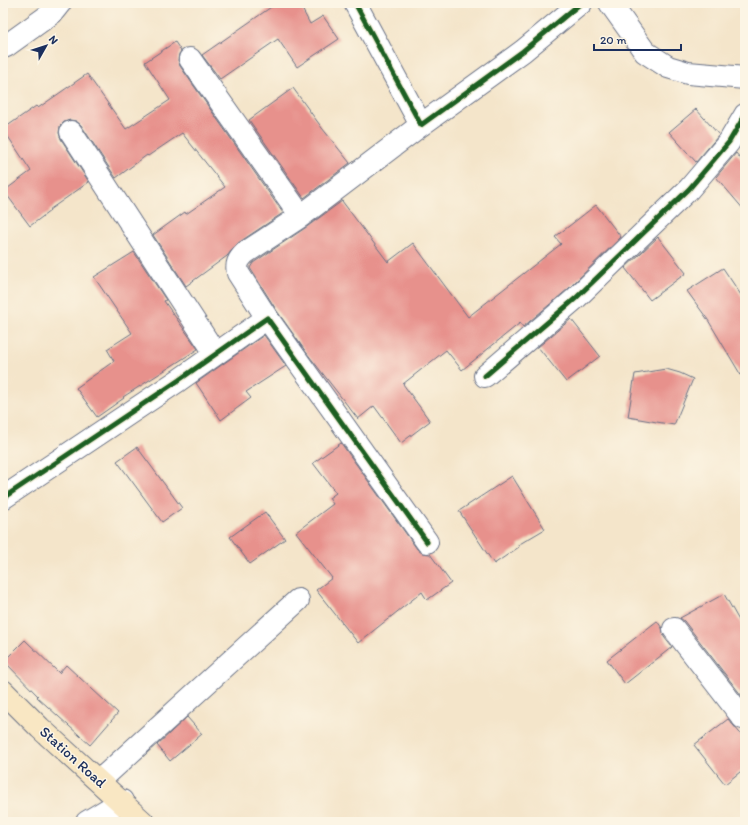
<svg xmlns="http://www.w3.org/2000/svg" width="748" height="825" font-family="Itim,sans-serif">
  <rect width="100%" height="100%" fill="#fcf5e5"/>
  <filter id="ink" filterUnits="userSpaceOnUse"><feTurbulence type="fractalNoise" baseFrequency=".025" numOctaves="2"/><feDisplacementMap in="SourceGraphic" scale="8" xChannelSelector="R" yChannelSelector="G"/><feConvolveMatrix kernelMatrix="1 2 1 2 8 2 1 2 1" color-interpolation-filters="sRGB"/></filter>
  <filter id="wash" filterUnits="userSpaceOnUse"><feTurbulence type="fractalNoise" baseFrequency=".012" numOctaves="4" result="noise"/><feDisplacementMap in="SourceGraphic" scale="16" xChannelSelector="R" yChannelSelector="G"/><feGaussianBlur stdDeviation="0.9" result="paint"/><feColorMatrix in="noise" values="0 0 0 0 0 0 0 0 0 0 0 0 0 0 0 0 0 1.4 0 .05"/><feComposite in="paint" operator="in"/></filter>
  <g filter="url(#wash)">
    <rect width="100%" height="100%" fill="#f4e5ca"/>
    <g id="blocks">
      <!-- building -->
      <path fill="#e7918c" d="M 277,3 L 299,3 L 310,24 L 323,16 L 339,39 L 297,67 L 278,39 L 220,79 L 202,55 Z
        M 175,42 L 181,51 L 179,54 L 178,60 L 180,66 L 283,213 L 238,243 L 227,256 L 186,286 L 153,235 L 185,212 L 186,214 L 225,187 L 182,133 L 148,156 L 147,155 L 116,178 L 81,125 L 76,121 L 70,120 L 64,122 L 60,126 L 59,133 L 61,139 L 89,182 L 49,210 L 50,211 L 30,226 L 4,191 L 31,171 L 3,129 L 36,106 L 38,108 L 87,74 L 126,129 L 170,100 L 145,62 Z
        M 293,88 L 322,128 L 350,163 L 304,198 L 249,120 Z
        M 696,109 L 719,135 L 696,162 L 669,132 Z
        M 736,153 L 745,164 L 745,211 L 716,177 Z
        M 342,201 L 388,262 L 413,243 L 468,317 L 561,244 L 555,237 L 596,205 L 621,237 L 568,289 L 523,327 L 520,323 L 462,370 L 446,350 L 403,384 L 430,421 L 401,443 L 374,406 L 358,419 L 306,352 L 277,311 L 250,268 L 253,263 L 308,226 Z
        M 658,237 L 686,273 L 650,300 L 625,268 Z
        M 134,252 L 166,300 L 164,301 L 198,349 L 123,397 L 124,398 L 97,417 L 76,388 L 114,361 L 107,349 L 132,333 L 94,277 Z
        M 723,268 L 745,301 L 745,382 L 708,320 L 687,291 Z
        M 571,319 L 600,356 L 566,382 L 538,347 Z
        M 264,335 L 286,366 L 246,392 L 251,398 L 221,420 L 196,383 Z
        M 666,369 L 680,373 L 693,379 L 674,425 L 628,417 L 635,374 Z
        M 341,443 L 417,549 L 422,553 L 430,554 L 451,583 L 427,600 L 422,592 L 358,643 L 316,590 L 332,578 L 296,532 L 333,504 L 329,498 L 336,493 L 313,463 Z
        M 137,447 L 182,508 L 162,522 L 117,461 Z
        M 512,476 L 545,529 L 518,545 L 519,547 L 494,564 L 459,511 Z
        M 265,512 L 285,539 L 250,564 L 230,537 Z
        M 724,594 L 745,631 L 745,700 L 684,621 L 680,618 Z
        M 657,621 L 662,628 L 664,637 L 672,647 L 625,684 L 607,660 Z
        M 25,640 L 59,673 L 66,665 L 118,713 L 90,745 L 37,697 L 38,696 L 4,661 Z
        M 187,717 L 202,734 L 170,761 L 157,745 Z
        M 728,719 L 745,739 L 745,768 L 725,784 L 694,745 Z"/>
    </g>
  </g>
  <g filter="url(#ink)">
    <use href="#blocks" fill-opacity="0" stroke="#676f84" stroke-width="1"/>
    <g fill="none" stroke-linecap="round" stroke-linejoin="round">
      <defs>
        <path id="street" d="M 355,3 L 421,125 L 523,51 L 581,3
          M 610,3 L 645,52 L 668,67 L 688,73 L 745,78
          M 3,47 L 6,46 L 52,13 L 60,3
          M 190,59 L 301,216
          M 71,132 L 215,353
          M 267,318 L 238,273 C 236,264 238,260 245,253 L 301,216 L 421,125
          M 485,376 L 576,298 L 689,189 L 729,142 L 745,115
          M 3,498 L 179,380 L 267,318 L 427,542
          M 674,629 L 743,718
          M 99,781 L 298,600
          M 87,822 L 122,801"/>
        <path id="secondary" d="M 3,691 L 40,728 L 143,822"/>
      </defs>
      <!-- street casing -->
      <use href="#street" stroke="#676f84" stroke-width="24"/>
      <!-- secondary casing -->
      <use href="#secondary" stroke="#676f84" stroke-width="24"/>
      <!-- street -->
      <use href="#street" stroke="#fff" stroke-width="22"/>
      <!-- secondary -->
      <use href="#secondary" stroke="#f9e7c3" stroke-width="22"/>
      <defs>
        <path id="cycleway" d="M 355,3 L 421,125 L 523,51 L 581,3
          M 485,376 L 576,298 L 689,189 L 729,142 L 745,115
          M 3,498 L 179,380 L 267,318 L 427,542"/>
      </defs>
      <!-- cycleway casing -->
      <use href="#cycleway" stroke="#fcf5e5" stroke-width="8"/>
      <!-- cycleway -->
      <use href="#cycleway" stroke="#1b5e20" stroke-width="5"/>
    </g>
  </g>
  <g text-anchor="middle" stroke-width="3" stroke-linejoin="round" paint-order="stroke">
    <!-- street labels -->
    <g font-size="15" fill="#1b2f5e" stroke="#fcf5e5">
      <text transform="translate(73 757) rotate(42)" y="5">Station Road</text>
    </g>
  </g>
  <!-- margin -->
  <rect width="748" height="825" fill="none" stroke="#fcf5e5" stroke-width="16"/>
  <!-- north arrow -->
  <g transform="translate(46 46) rotate(51)" stroke="#fcf5e5" stroke-width="3" paint-order="stroke">
  <path d="M0-3L7 15L0 10L-7 15Z" fill="#1b2f5e"/>
  <text y="-6" font-size="11" font-weight="bold" text-anchor="middle" fill="#1b2f5e">N</text>
  </g>
  <!-- scale -->
  <path d="M594 44v6h87v-6" fill="none" stroke="#1b2f5e" stroke-width="2"/>
  <text x="600" y="44" font-size="12" fill="#1b2f5e" stroke="#fcf5e5" stroke-width="3" paint-order="stroke">20 m</text>
</svg>
